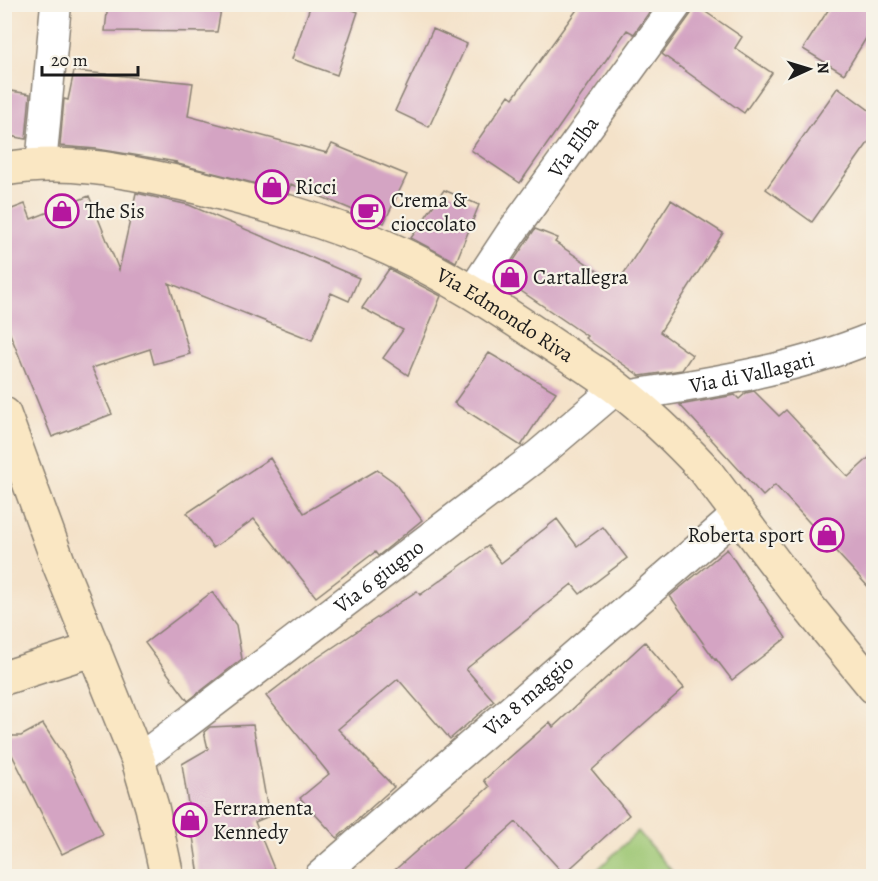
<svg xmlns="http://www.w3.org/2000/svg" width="878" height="881" font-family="Alegreya,serif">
  <rect width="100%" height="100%" fill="#f7f3e8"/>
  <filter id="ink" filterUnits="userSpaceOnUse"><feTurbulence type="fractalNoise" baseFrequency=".0167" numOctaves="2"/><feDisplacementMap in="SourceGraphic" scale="12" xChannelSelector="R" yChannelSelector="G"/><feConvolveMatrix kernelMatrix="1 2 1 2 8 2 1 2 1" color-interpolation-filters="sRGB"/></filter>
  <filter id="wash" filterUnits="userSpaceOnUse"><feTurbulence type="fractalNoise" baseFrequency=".008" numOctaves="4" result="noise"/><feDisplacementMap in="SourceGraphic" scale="24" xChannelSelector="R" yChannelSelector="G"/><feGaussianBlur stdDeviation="1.35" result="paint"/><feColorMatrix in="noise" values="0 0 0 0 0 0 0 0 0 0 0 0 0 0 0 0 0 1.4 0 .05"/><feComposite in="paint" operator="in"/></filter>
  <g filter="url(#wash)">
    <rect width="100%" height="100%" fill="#f4e2c9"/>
    <!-- green -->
    <path fill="#9cc672" stroke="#5c7147" stroke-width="1.5" d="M 638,831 L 676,876 L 591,876 Z"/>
    <g id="blocks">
      <!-- building -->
      <path fill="#d4a4c3" d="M 108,4 L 222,4 L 217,32 L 105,31 Z
        M 311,4 L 338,4 L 358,12 L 337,75 L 292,59 Z
        M 581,4 L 655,4 L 634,34 L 627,30 L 520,183 L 471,150 L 509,95 L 513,98 Z
        M 694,4 L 742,37 L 735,48 L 772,73 L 744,113 L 662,54 L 691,14 Z
        M 832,4 L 873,4 L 873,27 L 844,74 L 803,49 Z
        M 433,29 L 467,44 L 429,127 L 395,111 Z
        M 74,71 L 193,83 L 188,116 L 327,153 L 332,144 L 407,175 L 384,223 L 291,184 L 288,192 L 174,163 L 177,162 L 97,149 L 60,146 L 64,99 L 68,100 Z
        M 838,87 L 873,113 L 873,136 L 812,222 L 766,189 Z
        M 4,90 L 30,94 L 26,139 L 4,135 Z
        M 444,190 L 479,205 L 456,262 L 411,238 Z
        M 136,193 L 189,205 L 359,278 L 349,301 L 331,293 L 312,340 L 169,283 L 190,354 L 154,364 L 150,349 L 92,368 L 112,414 L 52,437 L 4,319 L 4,212 L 25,204 L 31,219 L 89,196 L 119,270 Z
        M 671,200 L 723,233 L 660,332 L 692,355 L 682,370 L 640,376 L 585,338 L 587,336 L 502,278 L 535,229 L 558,238 L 555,242 L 617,284 Z
        M 389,269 L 441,296 L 408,375 L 383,358 L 403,330 L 362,308 Z
        M 489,353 L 556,392 L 521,446 L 454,403 Z
        M 754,391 L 779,416 L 786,410 L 848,477 L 873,454 L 873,592 L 775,485 L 763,496 L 680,405 L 735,395 L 739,399 L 746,393 Z
        M 270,458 L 304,513 L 377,470 L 394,482 L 422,520 L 378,556 L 375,552 L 316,597 L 254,519 L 213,548 L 187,513 Z
        M 557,519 L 577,546 L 603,527 L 627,558 L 580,594 L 572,584 L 466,669 L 494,701 L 450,739 L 398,679 L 338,729 L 394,787 L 337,838 L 300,798 L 329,774 L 266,696 L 305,666 L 417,591 L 420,595 L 488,546 L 501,563 Z
        M 727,549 L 786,638 L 732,680 L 716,659 L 715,660 L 670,596 Z
        M 212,592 L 236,625 L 242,659 L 188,701 L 145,643 Z
        M 645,642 L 684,688 L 592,770 L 629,815 L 564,874 L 516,822 L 455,876 L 388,876 L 489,787 L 484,780 L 550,722 L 553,727 Z
        M 43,724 L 68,762 L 103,834 L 62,854 L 4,739 L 4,736 L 21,736 Z
        M 253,725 L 269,816 L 255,822 L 277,876 L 199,876 L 182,764 L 208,749 L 204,732 L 210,727 Z"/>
    </g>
  </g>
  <g filter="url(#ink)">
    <use href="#blocks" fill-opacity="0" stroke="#887f72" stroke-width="1.5"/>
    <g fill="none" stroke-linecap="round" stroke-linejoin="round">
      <defs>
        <g id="street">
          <path d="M 41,165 L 56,4"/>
          <path id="s1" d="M 472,292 L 511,233 L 677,4"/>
          <path id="s2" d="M 626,396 C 710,383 794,370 874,337"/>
          <path id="s3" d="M 138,760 L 538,455 L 617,388"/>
          <path id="s4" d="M 320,876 L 738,514"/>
        </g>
        <g id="secondary">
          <path id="s5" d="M 4,169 C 64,158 126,171 184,184 C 258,202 334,222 403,255 C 454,279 500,310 547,341 C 570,357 596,372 618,389 C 649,413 678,441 704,469 L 806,604 L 874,687"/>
          <path d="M 4,414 L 59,564 L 138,760 L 152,807 L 167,876"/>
          <path d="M 4,678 L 94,649"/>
        </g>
      </defs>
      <!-- street casing -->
      <use href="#street" stroke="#887f72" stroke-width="33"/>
      <!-- secondary casing -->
      <use href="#secondary" stroke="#887f72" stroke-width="36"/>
      <!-- street -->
      <use href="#street" stroke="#fff" stroke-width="30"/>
      <!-- secondary -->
      <use href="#secondary" stroke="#fae7c3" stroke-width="33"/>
    </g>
  </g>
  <!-- icons -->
  <defs>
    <symbol id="shop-ring" viewBox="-11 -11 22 22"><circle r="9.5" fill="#f7f3e8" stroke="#b5179e" stroke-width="1.5"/><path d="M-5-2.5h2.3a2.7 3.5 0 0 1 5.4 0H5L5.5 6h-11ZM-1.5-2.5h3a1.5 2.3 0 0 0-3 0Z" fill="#b5179e"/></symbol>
    <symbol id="cafe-ring" viewBox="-11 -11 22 22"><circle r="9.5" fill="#f7f3e8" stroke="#b5179e" stroke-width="1.5"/><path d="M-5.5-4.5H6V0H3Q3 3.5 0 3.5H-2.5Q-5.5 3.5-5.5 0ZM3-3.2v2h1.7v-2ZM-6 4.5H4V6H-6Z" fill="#b5179e"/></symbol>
  </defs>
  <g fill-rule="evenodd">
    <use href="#shop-ring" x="253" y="168" width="38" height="38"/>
    <use href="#shop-ring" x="43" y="192" width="38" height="38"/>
    <use href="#cafe-ring" x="349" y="193" width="38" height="38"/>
    <use href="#shop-ring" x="491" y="258" width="38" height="38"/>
    <use href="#shop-ring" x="808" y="516" width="38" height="38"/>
    <use href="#shop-ring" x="171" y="801" width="38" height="38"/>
  </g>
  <g text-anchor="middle" stroke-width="4.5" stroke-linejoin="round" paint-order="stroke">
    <!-- street labels -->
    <g font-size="21" fill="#1c1c1c" stroke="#f7f3e8">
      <text dy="7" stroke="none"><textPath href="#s1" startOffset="177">Via Elba</textPath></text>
      <text dy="7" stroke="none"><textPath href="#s5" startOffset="531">Via Edmondo Riva</textPath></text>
      <text dy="7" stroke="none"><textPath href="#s2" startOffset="128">Via di Vallagati</textPath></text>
      <text dy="7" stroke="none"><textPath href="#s3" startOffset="303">Via 6 giugno</textPath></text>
      <text dy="7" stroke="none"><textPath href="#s4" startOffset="276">Via 8 maggio</textPath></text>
    </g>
    <!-- poi labels -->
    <g font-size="21" fill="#1c1c1c" stroke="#f7f3e8" text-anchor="start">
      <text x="295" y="194">Ricci</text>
      <text x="391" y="207">Crema &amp;<tspan x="391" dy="24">cioccolato</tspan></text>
      <text x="85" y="218">The Sis</text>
      <text x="533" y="284">Cartallegra</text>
      <text x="804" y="542" text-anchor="end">Roberta sport</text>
      <text x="213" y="815">Ferramenta<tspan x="213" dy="24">Kennedy</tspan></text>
    </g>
  </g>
  <!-- margin -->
  <rect width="878" height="881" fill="none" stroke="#f7f3e8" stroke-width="24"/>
  <!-- north arrow -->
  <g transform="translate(809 69) rotate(86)" stroke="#f7f3e8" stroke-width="4.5" paint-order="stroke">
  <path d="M0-4.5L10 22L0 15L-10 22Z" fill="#1c1c1c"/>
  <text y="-9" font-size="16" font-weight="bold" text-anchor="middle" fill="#1c1c1c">N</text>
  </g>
  <!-- scale -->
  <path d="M42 66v9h96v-9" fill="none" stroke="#1c1c1c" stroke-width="3"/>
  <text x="51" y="66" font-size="18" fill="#1c1c1c" stroke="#f7f3e8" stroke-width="4.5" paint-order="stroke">20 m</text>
</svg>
